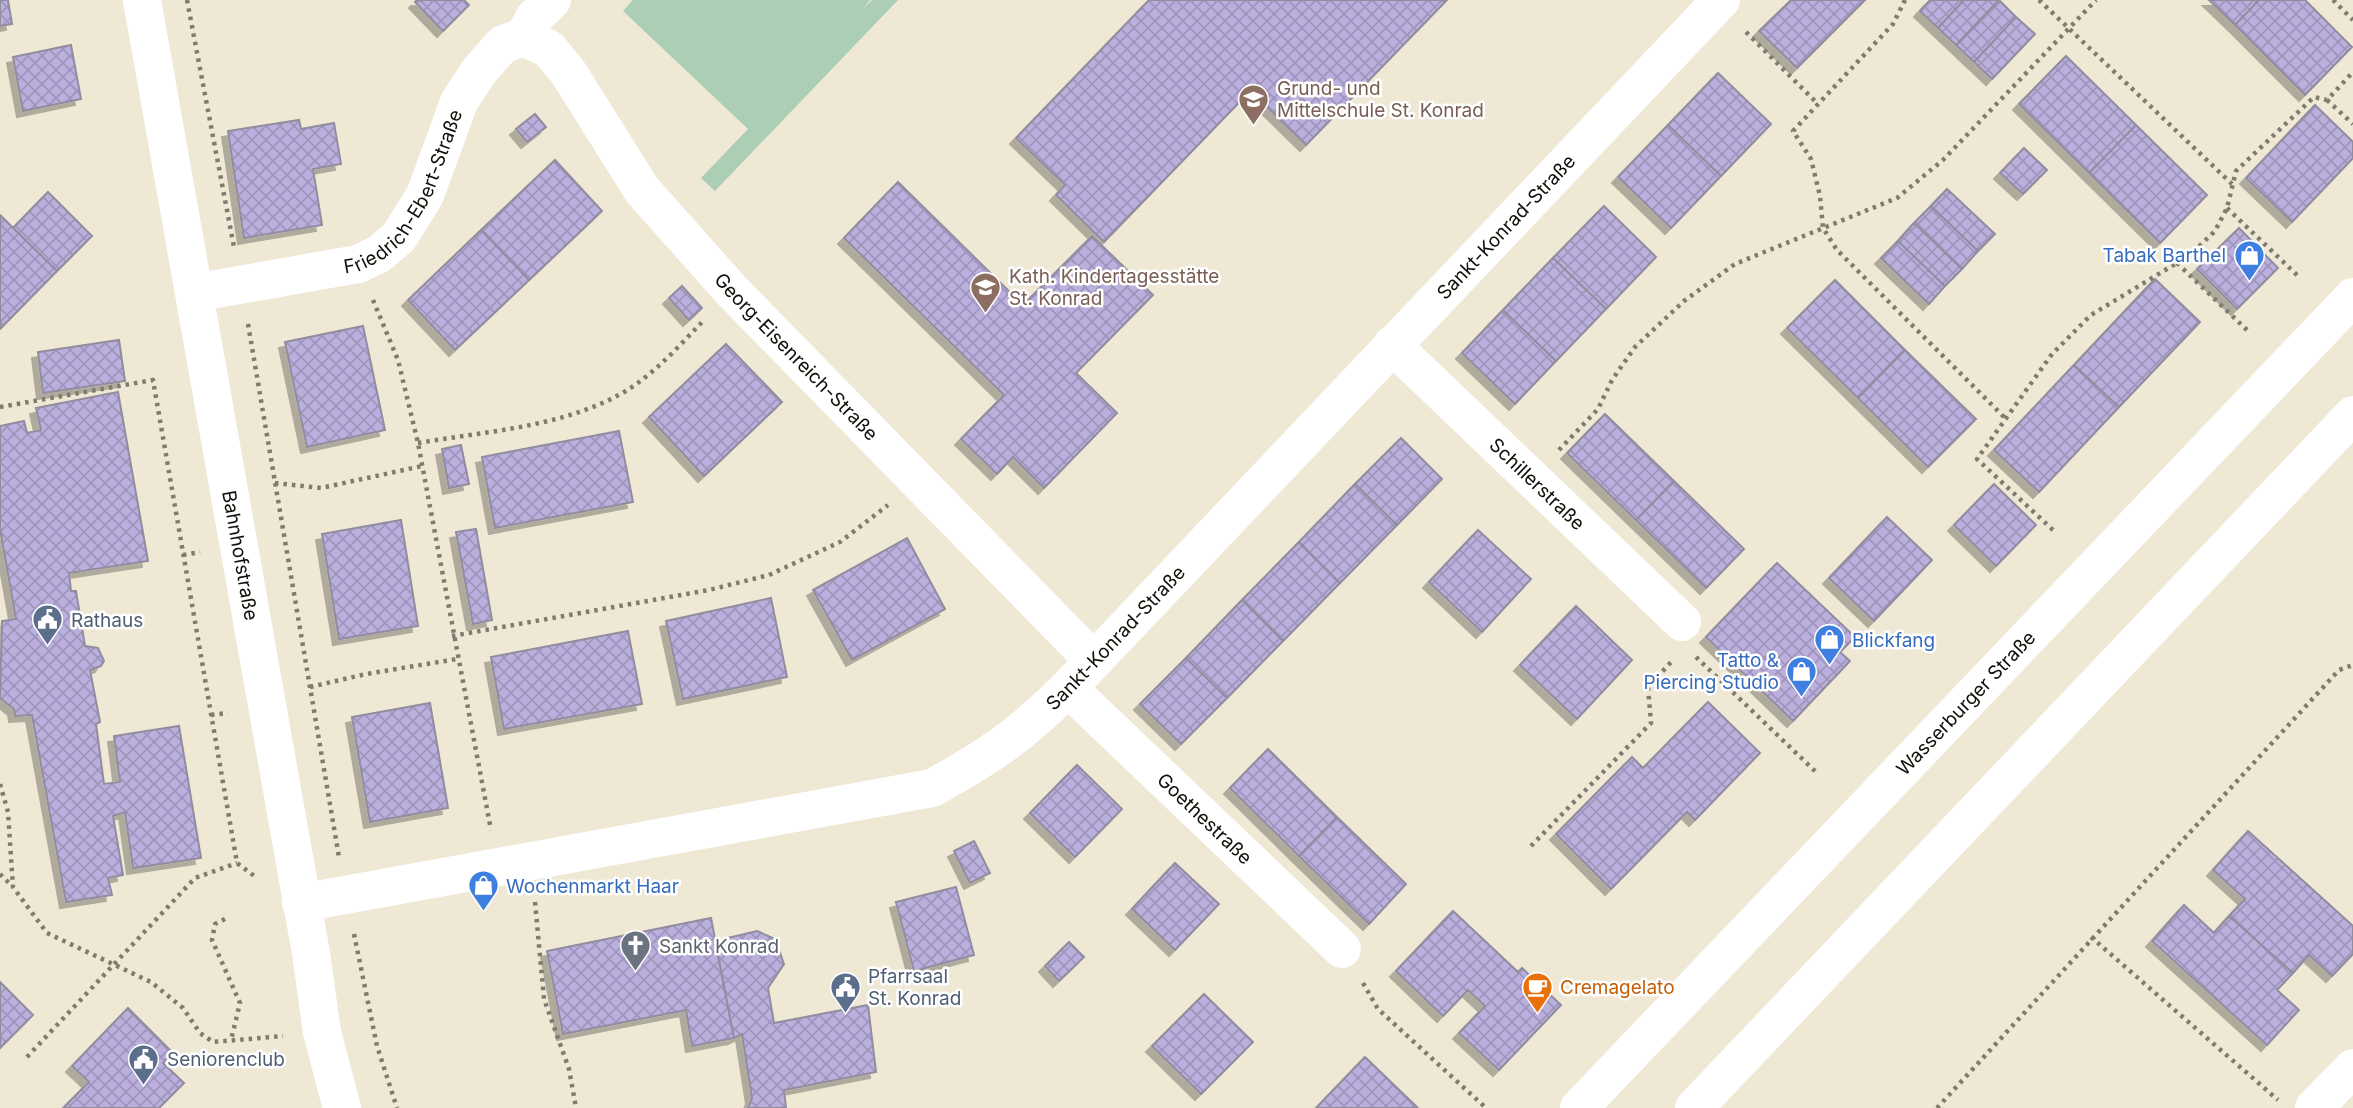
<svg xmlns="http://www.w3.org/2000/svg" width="2353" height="1108" font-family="Inter,sans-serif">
  <defs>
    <pattern id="building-cross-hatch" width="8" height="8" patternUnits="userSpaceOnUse" patternTransform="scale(1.75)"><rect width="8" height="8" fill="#baafdd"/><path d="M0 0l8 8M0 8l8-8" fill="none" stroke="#9f95bc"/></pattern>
    <filter id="shadow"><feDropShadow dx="-6" dy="6" stdDeviation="0" flood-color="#0004"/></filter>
  </defs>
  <rect width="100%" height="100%" fill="#eee8d5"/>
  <!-- park -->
  <path fill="#abceb5" d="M 633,0 L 870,0 L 863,9 L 872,0 L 898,0 L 715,191 L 701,178 L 748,129 L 623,11 Z"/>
  <!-- building -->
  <path fill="url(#building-cross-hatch)" stroke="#918d9f" stroke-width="2" filter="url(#shadow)" d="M 0,0 L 8,0 L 12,24 L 0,26 Z
    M 417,0 L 464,0 L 469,5 L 443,31 L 415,2 Z
    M 1149,0 L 1447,0 L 1306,145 L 1262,102 L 1269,96 L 1257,84 L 1104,242 L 1056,195 L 1065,185 L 1016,138 Z
    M 1791,0 L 1865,0 L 1797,68 L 1759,31 Z
    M 1930,0 L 1964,0 L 1938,28 L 1920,11 Z
    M 1964,0 L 1999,0 L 1956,45 L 1938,28 Z
    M 1999,0 L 2016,17 L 1974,62 L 1956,45 Z
    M 2209,0 L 2259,0 L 2235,25 Z
    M 2259,0 L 2305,0 L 2352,47 L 2305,95 L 2235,25 Z
    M 2016,17 L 2035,34 L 1992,79 L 1974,62 Z
    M 71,45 L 81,99 L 23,111 L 13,57 Z
    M 2066,56 L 2136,125 L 2089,173 L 2019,104 Z
    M 1718,73 L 1771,124 L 1721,176 L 1668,125 Z
    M 2315,105 L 2353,142 L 2353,158 L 2292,222 L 2246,178 Z
    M 535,114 L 546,127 L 527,142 L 516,129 Z
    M 299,120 L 301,129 L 334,123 L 341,164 L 313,169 L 322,225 L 244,238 L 228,131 Z
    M 1668,125 L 1721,176 L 1671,228 L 1618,177 Z
    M 2136,125 L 2207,195 L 2160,243 L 2089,173 Z
    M 2024,148 L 2047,170 L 2023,194 L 2000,173 Z
    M 555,160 L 602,211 L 529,280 L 481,230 Z
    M 898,182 L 1023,305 L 1092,236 L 1153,295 L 1076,373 L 1117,413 L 1044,488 L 1013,457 L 997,474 L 961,439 L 1004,395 L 844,238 Z
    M 1947,189 L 1995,234 L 1978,251 L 1931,206 Z
    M 48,192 L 92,236 L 57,271 L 13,228 Z
    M 1604,206 L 1656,257 L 1606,309 L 1553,258 Z
    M 1931,206 L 1978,251 L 1962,269 L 1914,223 Z
    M 0,215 L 57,271 L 0,329 Z
    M 1914,223 L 1962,269 L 1945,286 L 1898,241 Z
    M 2239,228 L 2278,268 L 2237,309 L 2197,269 Z
    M 481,230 L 529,280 L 455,350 L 408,300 Z
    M 1898,241 L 1945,286 L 1929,304 L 1881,258 Z
    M 1553,258 L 1606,309 L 1556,361 L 1503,310 Z
    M 2155,279 L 2200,322 L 2119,407 L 2074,365 Z
    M 1835,280 L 1905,350 L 1858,398 L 1787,328 Z
    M 682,286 L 702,308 L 689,320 L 669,298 Z
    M 1503,310 L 1556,361 L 1515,404 L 1462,353 Z
    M 363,326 L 385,430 L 307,447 L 285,342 Z
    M 119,340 L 125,381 L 43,393 L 38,352 Z
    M 726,344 L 782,402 L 704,476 L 649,417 Z
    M 1905,350 L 1976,419 L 1928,467 L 1858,398 Z
    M 2074,365 L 2119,407 L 2039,492 L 1994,450 Z
    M 118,392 L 148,561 L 69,573 L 71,591 L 76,591 L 85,646 L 98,648 L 104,661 L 101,666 L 90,670 L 100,722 L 96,724 L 104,784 L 120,782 L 114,736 L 179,726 L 201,858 L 133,868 L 125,812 L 113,816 L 123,875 L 108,878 L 112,895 L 66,902 L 32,715 L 15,716 L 14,709 L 0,698 L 2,621 L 16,619 L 0,529 L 0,426 L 24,421 L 27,433 L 41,430 L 36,408 Z
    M 1605,414 L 1674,481 L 1636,520 L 1567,453 Z
    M 619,431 L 633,502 L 495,528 L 482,457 Z
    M 1401,438 L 1442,479 L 1397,525 L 1355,484 Z
    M 461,445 L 469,484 L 449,488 L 442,449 Z
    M 1674,481 L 1744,549 L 1706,588 L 1636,520 Z
    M 1355,484 L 1397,525 L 1340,583 L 1299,542 Z
    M 1994,484 L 2036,525 L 1996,566 L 1954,525 Z
    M 1887,517 L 1932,560 L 1874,621 L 1829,578 Z
    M 401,520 L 418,626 L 339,639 L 322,534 Z
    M 476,529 L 492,620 L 473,624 L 456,532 Z
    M 1478,530 L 1531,579 L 1482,632 L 1429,582 Z
    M 907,538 L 945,609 L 852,660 L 813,590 Z
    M 1299,542 L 1340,583 L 1283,641 L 1242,600 Z
    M 1777,563 L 1855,637 L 1840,652 L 1850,661 L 1793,721 L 1706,637 Z
    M 771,598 L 787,677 L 683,699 L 666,621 Z
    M 1242,600 L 1283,641 L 1227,698 L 1186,658 Z
    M 1576,606 L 1632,660 L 1577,719 L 1520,665 Z
    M 628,631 L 642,704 L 504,729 L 491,657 Z
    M 1186,658 L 1227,698 L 1181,744 L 1140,704 Z
    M 1708,702 L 1760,753 L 1695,820 L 1687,812 L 1611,889 L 1556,834 L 1632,757 L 1643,768 Z
    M 430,703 L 448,808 L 370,822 L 352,717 Z
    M 1268,749 L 1337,817 L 1299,856 L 1230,788 Z
    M 1077,765 L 1122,809 L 1075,857 L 1030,813 Z
    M 1337,817 L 1406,884 L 1369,924 L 1299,856 Z
    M 2248,831 L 2353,926 L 2353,954 L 2332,976 L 2309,955 L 2293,973 L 2229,916 L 2245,899 L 2213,870 Z
    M 974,841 L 990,873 L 970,883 L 954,851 Z
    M 1175,863 L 1219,904 L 1175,950 L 1132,909 Z
    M 956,887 L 974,955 L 914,971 L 896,902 Z
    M 2184,905 L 2214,933 L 2229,916 L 2293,973 L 2277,990 L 2299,1010 L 2267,1045 L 2152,941 Z
    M 1453,911 L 1518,972 L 1522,968 L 1561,1005 L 1499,1070 L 1459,1033 L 1485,1006 L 1468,990 L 1443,1016 L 1396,971 Z
    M 711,918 L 734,1038 L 692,1046 L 686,1010 L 563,1034 L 547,951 Z
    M 757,931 L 775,939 L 784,964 L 768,988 L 774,1023 L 868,1005 L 876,1072 L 784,1090 L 786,1108 L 748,1108 L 752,1098 L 742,1034 L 734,1038 L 715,941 Z
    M 1069,942 L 1084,957 L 1059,981 L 1045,966 Z
    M 0,982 L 33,1015 L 0,1048 Z
    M 1204,994 L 1253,1042 L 1201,1094 L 1152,1046 Z
    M 128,1008 L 173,1053 L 163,1063 L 184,1083 L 159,1108 L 63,1108 L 89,1082 L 72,1066 Z
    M 1365,1057 L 1418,1108 L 1316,1108 Z"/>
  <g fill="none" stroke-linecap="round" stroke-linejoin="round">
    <!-- path -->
    <path stroke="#7f7b6e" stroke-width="4.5" stroke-dasharray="3.5 5" stroke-linecap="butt" d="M 187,0 L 234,247
      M 1905,0 L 1893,24 L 1793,131 L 1811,159 L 1820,196 L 1823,228 L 1837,250 L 2005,418
      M 2039,0 L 2232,184
      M 2333,0 L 2353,20
      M 1746,32 L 1817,103
      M 2327,100 L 2353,124
      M 2227,208 L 2298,276
      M 2177,263 L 2247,330
      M 373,300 L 398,360 L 418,443 L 491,830
      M 248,324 L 339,857
      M 0,407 L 153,380 L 237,863 L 257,878
      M 418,443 C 487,431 568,427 629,389 C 657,371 681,344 704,320
      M 1559,450 L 1598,409 L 1612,380 L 1635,347 L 1684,301 L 1735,264 L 1897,198 L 1943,160 L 2096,0
      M 275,483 L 321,488 L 422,466
      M 2053,530 L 1977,459 L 2052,354 L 2091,315 L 2190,255 L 2215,231 L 2227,208 L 2236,171 L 2314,97 L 2327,100 L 2353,72
      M 183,555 L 200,552
      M 452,636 L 709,590 L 769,575 L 840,542 L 888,505
      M 1696,657 L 1817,773
      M 310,687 L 366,674 L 457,659
      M 211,715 L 228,713
      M 0,784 L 8,812 L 13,887 L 47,933 L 151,982 L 183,1008 L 200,1033 L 213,1042 L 283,1036
      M 1531,846 L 1651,723 L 1648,687 L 1673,660
      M 0,874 L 12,886
      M 535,902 L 544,999 L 569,1069 L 576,1108
      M 225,919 L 215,924 L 212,940 L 240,1003 L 231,1040
      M 354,934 L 377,1046 L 397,1108
      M 2091,937 L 2278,1100
      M 1363,983 L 1378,1009 L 1486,1108
      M 27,1057 L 195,878 L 237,863
      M 1937,1108 L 2339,670 L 2353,665"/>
    <!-- minor -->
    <g stroke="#fff" stroke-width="38">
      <path id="s1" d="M 142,0 L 311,953 L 322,1032 L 342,1108"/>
      <path id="s2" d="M 524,37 L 549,49 L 568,72 L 642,190 L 732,291 L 1092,659"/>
      <path id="s3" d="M 194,293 L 358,264 L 379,254 L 399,237 L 425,195 L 459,102 L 479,71 L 503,44 L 524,37 L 534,18 L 552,0"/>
      <path id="s4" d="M 1392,345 L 1682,622"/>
      <path id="s5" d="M 1068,688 L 1342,949"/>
      <path id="s6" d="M 301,903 L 932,788 C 989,757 1022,734 1068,688 L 1721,0"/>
      <path d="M 2314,1108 L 2353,1068"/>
    </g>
    <!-- major -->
    <g stroke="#fff" stroke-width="38">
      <path id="s7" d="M 1579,1108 L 2353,297"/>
      <path d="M 1694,1108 L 2353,415"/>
    </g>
  </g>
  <!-- icons -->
  <defs>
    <symbol id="school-pin" viewBox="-11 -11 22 30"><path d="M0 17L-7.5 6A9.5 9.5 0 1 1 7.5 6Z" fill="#8d6e63" stroke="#fff"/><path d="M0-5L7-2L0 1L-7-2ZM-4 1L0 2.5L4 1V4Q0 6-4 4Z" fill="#fff"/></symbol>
    <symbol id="shop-pin" viewBox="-11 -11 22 30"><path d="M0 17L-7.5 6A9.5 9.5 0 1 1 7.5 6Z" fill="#3f7fe0" stroke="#fff"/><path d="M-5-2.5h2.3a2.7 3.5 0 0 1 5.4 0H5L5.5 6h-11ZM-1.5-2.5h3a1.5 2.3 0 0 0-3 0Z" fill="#fff"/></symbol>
    <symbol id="civic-pin" viewBox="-11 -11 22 30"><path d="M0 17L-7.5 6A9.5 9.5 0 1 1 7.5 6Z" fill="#5c6f8a" stroke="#fff"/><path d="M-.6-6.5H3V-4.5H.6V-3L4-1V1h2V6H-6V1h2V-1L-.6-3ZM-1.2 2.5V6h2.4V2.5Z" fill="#fff"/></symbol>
    <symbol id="church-pin" viewBox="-11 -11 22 30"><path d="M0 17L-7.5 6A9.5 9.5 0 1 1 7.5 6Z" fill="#6b7280" stroke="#fff"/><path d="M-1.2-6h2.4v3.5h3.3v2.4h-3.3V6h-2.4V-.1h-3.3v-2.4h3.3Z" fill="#fff"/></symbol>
    <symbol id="cafe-pin" viewBox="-11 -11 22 30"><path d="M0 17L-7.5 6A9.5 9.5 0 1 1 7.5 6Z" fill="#e8710a" stroke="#fff"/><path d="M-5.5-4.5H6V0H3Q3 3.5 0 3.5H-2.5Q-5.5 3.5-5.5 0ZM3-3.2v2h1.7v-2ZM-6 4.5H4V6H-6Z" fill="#fff"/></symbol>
  </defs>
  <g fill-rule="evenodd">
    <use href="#school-pin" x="1236" y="82" width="35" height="47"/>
    <use href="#shop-pin" x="2232" y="238" width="35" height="47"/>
    <use href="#school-pin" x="968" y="270" width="35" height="47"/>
    <use href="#civic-pin" x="30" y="602" width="35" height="47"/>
    <use href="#shop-pin" x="1812" y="622" width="35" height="47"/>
    <use href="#shop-pin" x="1784" y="654" width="35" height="47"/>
    <use href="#shop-pin" x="466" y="868" width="35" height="47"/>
    <use href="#church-pin" x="618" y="928" width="35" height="47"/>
    <use href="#civic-pin" x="828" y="970" width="35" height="47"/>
    <use href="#cafe-pin" x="1520" y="970" width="35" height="47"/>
    <use href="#civic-pin" x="126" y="1042" width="35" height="47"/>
  </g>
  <g text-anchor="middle" stroke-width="5" stroke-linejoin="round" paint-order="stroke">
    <!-- education labels -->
    <g font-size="19" fill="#785e54" stroke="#fff" text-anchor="start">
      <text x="1277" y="95">Grund- und<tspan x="1277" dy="22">Mittelschule St. Konrad</tspan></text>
      <text x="1009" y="283">Kath. Kindertagesstätte<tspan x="1009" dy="22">St. Konrad</tspan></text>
    </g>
    <!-- street labels -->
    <g font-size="19" fill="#110f08" stroke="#fff">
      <text dy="7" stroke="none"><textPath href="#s3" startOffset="254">Friedrich-Ebert-Straße</textPath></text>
      <text dy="7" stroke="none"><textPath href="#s6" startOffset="1447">Sankt-Konrad-Straße</textPath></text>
      <text dy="7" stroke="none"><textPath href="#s2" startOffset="424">Georg-Eisenreich-Straße</textPath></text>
      <text dy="7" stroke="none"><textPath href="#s4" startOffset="201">Schillerstraße</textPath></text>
      <text dy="7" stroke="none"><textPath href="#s1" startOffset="564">Bahnhofstraße</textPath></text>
      <text dy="7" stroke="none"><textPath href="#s6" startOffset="880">Sankt-Konrad-Straße</textPath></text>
      <text dy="7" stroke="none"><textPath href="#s7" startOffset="560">Wasserburger Straße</textPath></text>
      <text dy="7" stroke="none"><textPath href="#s5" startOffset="189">Goethestraße</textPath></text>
    </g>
    <!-- shop labels -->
    <g font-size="19" fill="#366cbe" stroke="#fff" text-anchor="end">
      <text x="2226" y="262">Tabak Barthel</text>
      <text x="1852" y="647" text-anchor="start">Blickfang</text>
      <text x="1779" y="667">Tatto &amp;<tspan x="1779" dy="22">Piercing Studio</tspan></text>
      <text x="506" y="893" text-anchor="start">Wochenmarkt Haar</text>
    </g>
    <!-- service labels -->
    <g font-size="19" fill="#4e5e75" stroke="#fff" text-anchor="start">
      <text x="71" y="627">Rathaus</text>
      <text x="868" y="983">Pfarrsaal<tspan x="868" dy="22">St. Konrad</tspan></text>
      <text x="167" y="1066">Seniorenclub</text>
    </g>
    <!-- worship labels -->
    <g font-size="19" fill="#5b616d" stroke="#fff" text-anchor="start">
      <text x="659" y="953">Sankt Konrad</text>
    </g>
    <!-- food labels -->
    <g font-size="19" fill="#c56008" stroke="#fff" text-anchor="start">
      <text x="1560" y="994">Cremagelato</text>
    </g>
  </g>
</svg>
